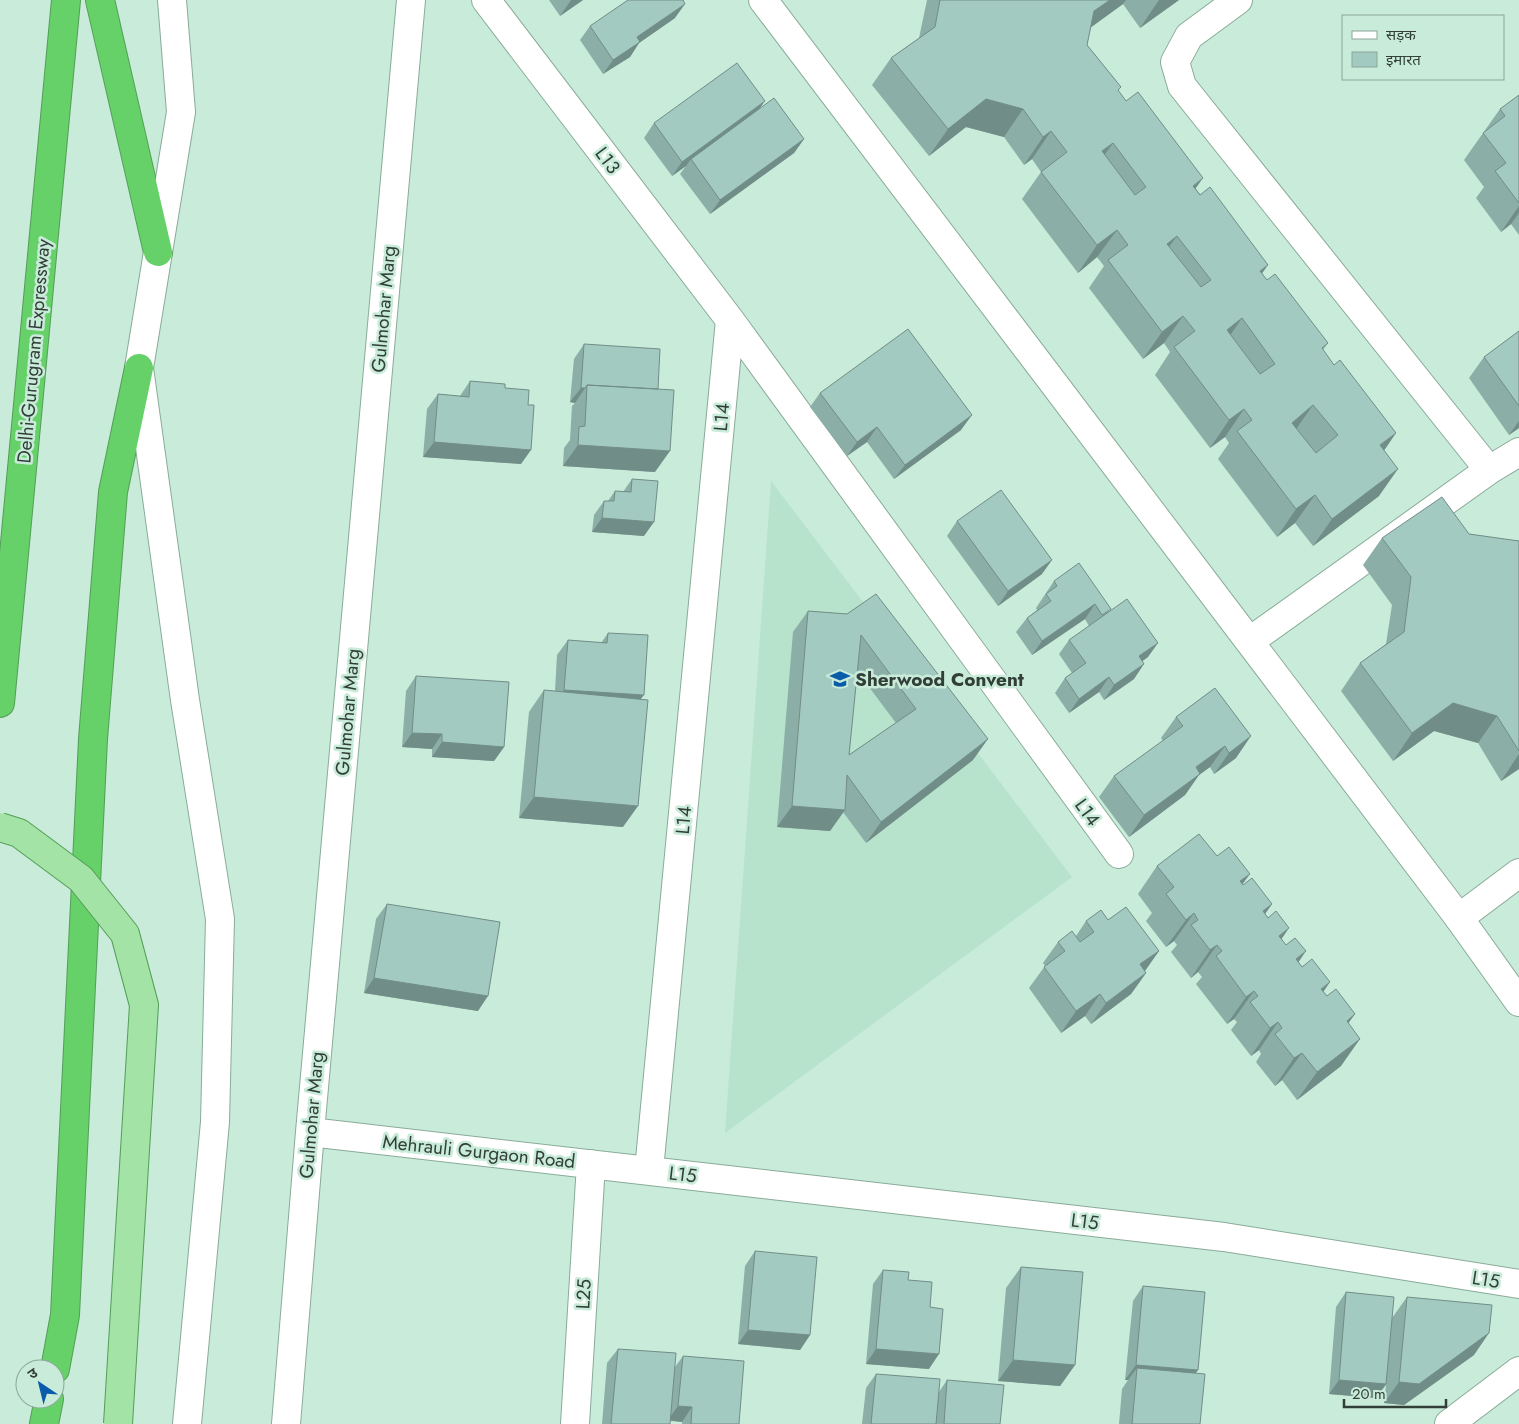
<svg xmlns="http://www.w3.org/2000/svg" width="1519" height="1424" font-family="Jost,'Noto Sans Devanagari',sans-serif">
  <rect width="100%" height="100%" fill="#c9ebd9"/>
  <!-- built -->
  <path fill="#b7e2cb" d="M 771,481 L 1072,877 L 725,1133 Z"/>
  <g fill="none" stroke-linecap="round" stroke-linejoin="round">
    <defs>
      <path id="pedestrian" d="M 1459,918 L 1519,873"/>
      <path id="minor" d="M 486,0 L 730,320 L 1119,854
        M 763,0 L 1459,918 L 1519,1002
        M 1238,0 L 1189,36 L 1175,62 L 1182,86 L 1489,470
        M 1250,641 L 1489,470 L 1519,452
        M 310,1132 L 1224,1237 L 1519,1284
        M 649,1170 L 730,320
        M 286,1424 L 310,1132 L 411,0
        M 575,1424 L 591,1164
        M 1449,1424 L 1519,1371"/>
      <path id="secondary" d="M 172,0 L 181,112 L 139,368 L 185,700 L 220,919 L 215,1122 L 187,1424"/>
      <path id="motorway" d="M 100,0 L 158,252
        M 0,703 L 66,0
        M 55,1369 L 65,1315 L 93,739 L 113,492 L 139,368
        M 44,1424 L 49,1399"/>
    </defs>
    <!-- pedestrian casing -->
    <use href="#pedestrian" stroke="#8aab99" stroke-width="30"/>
    <!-- minor casing -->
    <use href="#minor" stroke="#8aab99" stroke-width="30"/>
    <!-- secondary casing -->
    <use href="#secondary" stroke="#8aab99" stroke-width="30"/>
    <!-- motorway casing -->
    <use href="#motorway" stroke="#539e58" stroke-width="30"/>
    <!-- pedestrian -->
    <use href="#pedestrian" stroke="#fff" stroke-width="28"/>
    <!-- minor -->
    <use href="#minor" stroke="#fff" stroke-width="28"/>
    <!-- secondary -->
    <use href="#secondary" stroke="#fff" stroke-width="28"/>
    <!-- motorway -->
    <use href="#motorway" stroke="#66d169" stroke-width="28"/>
    <defs>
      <path id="primary-bridge" d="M 0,827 L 19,833 L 81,879 L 125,934 L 144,1005 L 118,1424"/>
    </defs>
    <!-- primary-bridge casing -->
    <use href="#primary-bridge" stroke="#539e58" stroke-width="30" stroke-linecap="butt"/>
    <!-- primary-bridge -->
    <use href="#primary-bridge" stroke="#a3e3a5" stroke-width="28"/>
  </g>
  <!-- wall -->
  <path fill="#8baea6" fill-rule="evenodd" d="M 549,0 L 583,0 L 560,16 Z
    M 927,0 L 1179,0 L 1140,28 L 1123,4 L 1091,27 L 1087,45 L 1121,87 L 1118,91 L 1126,101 L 1196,189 L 1267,280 L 1328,343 L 1323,350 L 1384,450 L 1379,496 L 1313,546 L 1295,523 L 1277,537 L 1218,459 L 1229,443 L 1225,437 L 1210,448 L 1155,375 L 1170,352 L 1164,343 L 1143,359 L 1089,288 L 1104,266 L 1097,257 L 1078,273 L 1022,199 L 1041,172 L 1032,159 L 1024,165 L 1004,137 L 966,127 L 929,156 L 872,85 L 891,58 L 919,38 Z
    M 675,18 L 639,43 L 630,57 L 603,74 L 580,40 L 590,26 Z
    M 1519,95 L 1519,235 L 1511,224 L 1501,232 L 1476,198 L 1484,187 L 1464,160 L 1500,109 Z
    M 759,110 L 804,139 L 794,153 L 710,214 L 680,174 L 686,166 L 672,176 L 644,138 L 654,123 Z
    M 1519,331 L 1519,428 L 1509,435 L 1469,378 L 1484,357 Z
    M 584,344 L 658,389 L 655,472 L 563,466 L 564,448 L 570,440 L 572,406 L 575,403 L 570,402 L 574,359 Z
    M 470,381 L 505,388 L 521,464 L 423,457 L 427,409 L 438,394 L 460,396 Z
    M 820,393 L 961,430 L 894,479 L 867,442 L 847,456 L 810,407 Z
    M 632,479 L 644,536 L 592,532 L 594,515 L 604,501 L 608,501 L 615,491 L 623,492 Z
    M 957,521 L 1042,574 L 998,606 L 947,536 Z
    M 1469,534 L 1519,541 L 1519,769 L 1501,781 L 1478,743 L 1434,731 L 1393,761 L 1341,691 L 1360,663 L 1386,644 L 1392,605 L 1363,565 L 1382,538 Z
    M 1054,581 L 1109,612 L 1148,657 L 1142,661 L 1134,679 L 1104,700 L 1099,692 L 1069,713 L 1055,693 L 1065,678 L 1072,673 L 1059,654 L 1069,640 L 1089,626 L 1085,619 L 1032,655 L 1016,632 L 1027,618 L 1037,610 L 1036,608 Z
    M 808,611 L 847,614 L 973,760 L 866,843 L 843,812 L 830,831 L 777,827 L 793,632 ZM 857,671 L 896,723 L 849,755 Z
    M 608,633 L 640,699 L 623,827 L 519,818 L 529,712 L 544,690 L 555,691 L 557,655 L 568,640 L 601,643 Z
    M 416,676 L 504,747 L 494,761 L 432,757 L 432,749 L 402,747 L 406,691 Z
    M 1215,688 L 1236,758 L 1214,774 L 1210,767 L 1199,775 L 1185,795 L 1129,837 L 1099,797 L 1114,776 L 1163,741 L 1161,738 L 1176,717 Z
    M 1217,856 L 1242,885 L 1272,904 L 1265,914 L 1281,939 L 1302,967 L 1327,996 L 1355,1014 L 1348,1023 L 1341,1066 L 1297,1100 L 1282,1080 L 1275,1086 L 1256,1062 L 1261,1054 L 1259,1050 L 1251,1056 L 1231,1030 L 1237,1022 L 1234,1019 L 1227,1024 L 1196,984 L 1202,977 L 1198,972 L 1191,978 L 1171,952 L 1177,945 L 1174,941 L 1166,947 L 1146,921 L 1152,913 L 1138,894 L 1157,866 Z
    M 387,904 L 478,1011 L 364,993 L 376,919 Z
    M 1108,920 L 1159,951 L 1145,971 L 1146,973 L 1131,994 L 1091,1024 L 1085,1016 L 1061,1033 L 1029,988 L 1045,966 L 1043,963 L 1058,942 L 1076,936 L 1086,921 Z
    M 755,1251 L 810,1335 L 800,1350 L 738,1344 L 745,1266 Z
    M 1021,1267 L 1075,1365 L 1060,1386 L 998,1381 L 1006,1288 Z
    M 883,1270 L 908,1280 L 930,1307 L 929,1369 L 866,1364 L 873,1284 Z
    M 1143,1286 L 1196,1373 L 1200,1424 L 1119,1424 L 1122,1389 L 1128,1380 L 1125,1380 L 1133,1301 Z
    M 1346,1292 L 1392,1318 L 1407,1297 L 1474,1355 L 1404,1405 L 1384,1403 L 1386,1385 L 1376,1398 L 1329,1394 L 1336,1307 Z
    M 618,1349 L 675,1367 L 683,1356 L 739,1424 L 682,1424 L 682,1422 L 670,1421 L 670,1424 L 602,1424 L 607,1363 Z
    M 876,1374 L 939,1392 L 947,1380 L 1000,1424 L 862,1424 L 866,1388 Z"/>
  <!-- shaded-wall -->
  <path fill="#718d87" d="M 571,0 L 583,0 L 560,16 Z
    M 1110,0 L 1126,0 L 1123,4 L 1075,39 L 1094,11 Z
    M 1159,0 L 1179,0 L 1140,28 Z
    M 685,4 L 675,18 L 639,43 L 630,57 L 603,74 L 613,60 L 637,37 Z
    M 986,99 L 1023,109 L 1004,137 L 966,127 L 929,156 L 948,129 Z
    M 765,101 L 755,115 L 691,159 L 686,166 L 672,176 L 682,162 Z
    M 1051,131 L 1032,159 L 1024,165 L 1043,137 Z
    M 804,139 L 794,153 L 710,214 L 720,200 Z
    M 1113,143 L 1093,171 L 1102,151 Z
    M 1203,178 L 1183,206 L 1193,186 Z
    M 1519,206 L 1519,213 L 1511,224 L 1501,232 Z
    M 1117,230 L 1097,257 L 1078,273 L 1097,245 Z
    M 1177,236 L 1157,263 L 1167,244 Z
    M 1268,265 L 1249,292 L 1260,271 Z
    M 1183,316 L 1164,343 L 1143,359 L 1162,332 Z
    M 1242,318 L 1223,346 L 1227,330 Z
    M 581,388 L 585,388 L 575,403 L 570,402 Z
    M 1313,405 L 1294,432 L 1292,423 Z
    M 1244,409 L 1225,437 L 1210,448 L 1229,420 Z
    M 972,415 L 961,430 L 894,479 L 905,465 Z
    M 1519,421 L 1519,428 L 1509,435 Z
    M 877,427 L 867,442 L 847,456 L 857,442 Z
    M 1396,433 L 1377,461 L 1380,445 Z
    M 434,442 L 531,450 L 521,464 L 423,457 Z
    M 578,445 L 670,451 L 655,472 L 563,466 Z
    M 1398,469 L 1379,496 L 1313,546 L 1332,519 Z
    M 1315,495 L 1295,523 L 1277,537 L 1296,509 Z
    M 602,518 L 654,522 L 644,536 L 592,532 Z
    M 1052,560 L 1042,574 L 998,606 L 1008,591 Z
    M 1095,604 L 1085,619 L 1032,655 L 1042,641 Z
    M 1158,643 L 1148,657 L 1129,671 L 1139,656 Z
    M 1144,664 L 1134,679 L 1104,700 L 1114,685 Z
    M 1109,677 L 1099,692 L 1069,713 L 1079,699 Z
    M 564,690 L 644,695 L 633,709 L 554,705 Z
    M 1453,703 L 1497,716 L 1478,743 L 1434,731 L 1393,761 L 1412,733 Z
    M 412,733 L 442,734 L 432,749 L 402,747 Z
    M 1251,736 L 1236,758 L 1214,774 L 1229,753 Z
    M 988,739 L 973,760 L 866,843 L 881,822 Z
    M 442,742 L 504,747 L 494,761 L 432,757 Z
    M 1225,746 L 1210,767 L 1199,775 L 1185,795 L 1129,837 L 1144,815 L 1196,767 Z
    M 1519,754 L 1519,769 L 1501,781 Z
    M 534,797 L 638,806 L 623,827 L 519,818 Z
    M 792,806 L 845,810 L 830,831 L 777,827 Z
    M 1250,874 L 1230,901 L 1240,881 Z
    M 1272,904 L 1252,932 L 1263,911 Z
    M 1194,913 L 1174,941 L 1166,947 L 1186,920 Z
    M 1289,928 L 1270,956 L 1279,936 Z
    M 1217,945 L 1198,972 L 1191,978 L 1210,950 Z
    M 1159,951 L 1144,972 L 1140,964 Z
    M 1306,951 L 1287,979 L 1296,959 Z
    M 1146,973 L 1131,994 L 1091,1024 L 1106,1003 Z
    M 374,978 L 488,996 L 478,1011 L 364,993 Z
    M 1330,982 L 1311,1010 L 1321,989 Z
    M 1254,991 L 1234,1019 L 1227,1024 L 1246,997 Z
    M 1100,994 L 1085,1016 L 1061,1033 L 1076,1011 Z
    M 1355,1014 L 1335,1042 L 1347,1021 Z
    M 1278,1022 L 1259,1050 L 1251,1056 L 1270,1028 Z
    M 1360,1039 L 1341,1066 L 1297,1100 L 1317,1072 Z
    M 1302,1053 L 1282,1080 L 1275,1086 L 1294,1058 Z
    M 748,1330 L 810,1335 L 800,1350 L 738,1344 Z
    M 1489,1333 L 1474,1355 L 1404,1405 L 1384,1403 L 1399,1382 Z
    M 876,1349 L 939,1354 L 929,1369 L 866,1364 Z
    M 1013,1360 L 1075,1365 L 1060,1386 L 998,1381 Z
    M 1136,1365 L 1198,1370 L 1187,1385 L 1137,1368 L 1128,1380 L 1125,1380 Z
    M 1339,1380 L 1386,1384 L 1376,1398 L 1329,1394 Z
    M 678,1406 L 692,1407 L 682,1422 L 668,1420 Z"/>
  <!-- building -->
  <path fill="#a2cac1" stroke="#718d87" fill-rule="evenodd" d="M 628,0 L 683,0 L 685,4 L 637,37 L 640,42 L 613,60 L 590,26 Z
    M 940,0 L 1110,0 L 1094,11 L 1087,45 L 1121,87 L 1118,90 L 1126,101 L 1138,92 L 1203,178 L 1193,186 L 1200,195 L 1210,187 L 1268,265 L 1260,271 L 1267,280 L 1275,274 L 1328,343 L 1322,348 L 1334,365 L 1340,360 L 1396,433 L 1380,445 L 1398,469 L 1332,519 L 1315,495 L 1296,509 L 1237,431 L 1252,420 L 1244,409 L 1229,420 L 1174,347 L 1195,331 L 1183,316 L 1162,332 L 1108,260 L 1128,245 L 1117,230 L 1097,245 L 1041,172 L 1067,152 L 1051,131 L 1043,137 L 1023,109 L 986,99 L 948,129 L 891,58 L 935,27 ZM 1113,143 L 1146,187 L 1135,195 L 1102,151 ZM 1177,236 L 1211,280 L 1201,287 L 1167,244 ZM 1242,318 L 1275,364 L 1260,374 L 1227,330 ZM 1313,405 L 1338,435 L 1316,453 L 1292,423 Z
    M 737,63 L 765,101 L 682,162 L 654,123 Z
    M 1519,95 L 1519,203 L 1495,171 L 1506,163 L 1483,133 L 1505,116 L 1500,109 Z
    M 774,98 L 804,139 L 720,200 L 691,159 Z
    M 908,329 L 972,415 L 905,465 L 877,427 L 857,442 L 820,393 Z
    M 1519,331 L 1519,406 L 1484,357 Z
    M 584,344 L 660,349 L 658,389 L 587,385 L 585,388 L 581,388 Z
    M 470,381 L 505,384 L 505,388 L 529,390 L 528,405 L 534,405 L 531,450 L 434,442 L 438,394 L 469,397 Z
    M 587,385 L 674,390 L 670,451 L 578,445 L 579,427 L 585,426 Z
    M 632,479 L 658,481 L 654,522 L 602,518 L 604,501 L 614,501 L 615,491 L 631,492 Z
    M 1001,490 L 1052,560 L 1008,591 L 957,521 Z
    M 1442,497 L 1469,534 L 1519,541 L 1519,751 L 1497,716 L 1453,703 L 1412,733 L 1360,663 L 1404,632 L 1411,577 L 1382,538 Z
    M 1079,563 L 1111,609 L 1102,615 L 1095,604 L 1042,641 L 1027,618 L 1051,601 L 1046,594 L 1057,586 L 1054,581 Z
    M 876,594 L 988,739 L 881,822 L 847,775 L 845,810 L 792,806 L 808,611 L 847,614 ZM 861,635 L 916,709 L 849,755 Z
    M 1127,599 L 1158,643 L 1139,656 L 1144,664 L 1114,685 L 1109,677 L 1079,699 L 1065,678 L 1086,663 L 1069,640 Z
    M 608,633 L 648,635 L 644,695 L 564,690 L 568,640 L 607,643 Z
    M 416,676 L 509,682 L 504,747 L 442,742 L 442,734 L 412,733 Z
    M 1215,688 L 1251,736 L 1229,753 L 1225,746 L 1196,767 L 1200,774 L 1144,815 L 1114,776 L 1183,726 L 1176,717 Z
    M 544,690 L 648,700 L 638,806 L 534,797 Z
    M 1199,834 L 1217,856 L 1229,847 L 1250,874 L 1240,881 L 1243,885 L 1252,878 L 1272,904 L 1263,911 L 1268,918 L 1276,911 L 1289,928 L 1279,936 L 1286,945 L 1295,938 L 1306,951 L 1296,959 L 1302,967 L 1312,959 L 1330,982 L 1321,989 L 1327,996 L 1336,989 L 1355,1014 L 1347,1021 L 1360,1039 L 1317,1072 L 1302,1053 L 1294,1058 L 1275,1034 L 1282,1028 L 1278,1022 L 1270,1028 L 1250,1002 L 1258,996 L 1254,991 L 1246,997 L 1216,956 L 1222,951 L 1217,945 L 1210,950 L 1191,925 L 1198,920 L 1194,913 L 1186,920 L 1166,894 L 1174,887 L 1157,866 Z
    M 387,904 L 500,922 L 488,996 L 374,978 Z
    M 1126,907 L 1159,951 L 1140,964 L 1146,973 L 1106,1003 L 1100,994 L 1076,1011 L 1044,967 L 1065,951 L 1058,942 L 1072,931 L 1080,942 L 1094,932 L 1086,921 L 1101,910 L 1108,920 Z
    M 755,1251 L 817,1257 L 810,1335 L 748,1330 Z
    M 1021,1267 L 1083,1272 L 1075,1365 L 1013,1360 Z
    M 883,1270 L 909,1272 L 908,1280 L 932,1282 L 930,1307 L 943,1309 L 939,1354 L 876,1349 Z
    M 1143,1286 L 1205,1292 L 1198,1370 L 1136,1365 Z
    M 1346,1292 L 1394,1297 L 1386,1384 L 1339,1380 Z
    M 1407,1297 L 1492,1305 L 1489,1333 L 1419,1384 L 1399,1382 Z
    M 618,1349 L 676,1353 L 670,1424 L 611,1424 Z
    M 683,1356 L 744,1361 L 739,1424 L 691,1424 L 692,1407 L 678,1406 Z
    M 1137,1368 L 1205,1374 L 1200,1424 L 1132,1424 Z
    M 876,1374 L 940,1379 L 936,1424 L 871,1424 Z
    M 947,1380 L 1004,1385 L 1000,1424 L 944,1424 Z"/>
  <!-- icons -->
  <defs>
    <symbol id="school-bare" viewBox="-9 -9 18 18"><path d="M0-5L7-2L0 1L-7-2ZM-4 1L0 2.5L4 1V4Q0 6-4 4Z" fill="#085caa" stroke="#c9ebd9" stroke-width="2.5" paint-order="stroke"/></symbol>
  </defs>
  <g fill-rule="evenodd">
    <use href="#school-bare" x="826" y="665" width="28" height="28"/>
  </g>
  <g text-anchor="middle" stroke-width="5" stroke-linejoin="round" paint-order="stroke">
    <!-- street labels -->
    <g font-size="19" fill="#313f38" stroke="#c9ebd9">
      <text transform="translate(608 160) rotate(53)" y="7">L13</text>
      <text transform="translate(383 309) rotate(-85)" y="7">Gulmohar Marg</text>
      <text transform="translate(33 351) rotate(-85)" y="7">Delhi-Gurugram Expressway</text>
      <text transform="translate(721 417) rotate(-85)" y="7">L14</text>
      <text transform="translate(347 712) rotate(-85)" y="7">Gulmohar Marg</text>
      <text transform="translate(1088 812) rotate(54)" y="7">L14</text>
      <text transform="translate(683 820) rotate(-85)" y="7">L14</text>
      <text transform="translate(311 1115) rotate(-85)" y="7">Gulmohar Marg</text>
      <text transform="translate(479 1151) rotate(6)" y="7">Mehrauli Gurgaon Road</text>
      <text transform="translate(683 1174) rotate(7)" y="7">L15</text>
      <text transform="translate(1085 1221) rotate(7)" y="7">L15</text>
      <text transform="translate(1486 1279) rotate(9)" y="7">L15</text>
      <text transform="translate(583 1294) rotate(-87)" y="7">L25</text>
    </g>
    <!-- poi labels -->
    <g font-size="19" font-weight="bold" fill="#313f38" stroke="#c9ebd9" text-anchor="start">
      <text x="855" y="686">Sherwood Convent</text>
    </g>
  </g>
  <!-- legend -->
  <rect x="1342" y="15" width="162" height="65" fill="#c9ebd9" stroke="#8ca699"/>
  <rect x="1352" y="31" width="25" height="8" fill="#ffffff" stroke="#8ca699"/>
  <text x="1386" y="40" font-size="15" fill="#313f38">सड़क</text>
  <rect x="1352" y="52" width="25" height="15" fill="#a2cac1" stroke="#8ca699"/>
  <text x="1386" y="65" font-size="15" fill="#313f38">इमारत</text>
  <!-- north arrow -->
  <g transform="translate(40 1384) rotate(325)"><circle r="24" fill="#c9ebd9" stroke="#8ca699"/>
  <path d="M0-4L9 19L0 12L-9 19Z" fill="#085caa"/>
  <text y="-8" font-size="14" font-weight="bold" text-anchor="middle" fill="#313f38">उ</text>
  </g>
  <!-- scale -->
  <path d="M1344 1399v8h102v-8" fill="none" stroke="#313f38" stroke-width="2.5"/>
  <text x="1352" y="1399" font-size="15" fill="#313f38" stroke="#c9ebd9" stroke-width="4" paint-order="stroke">20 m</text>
</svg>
